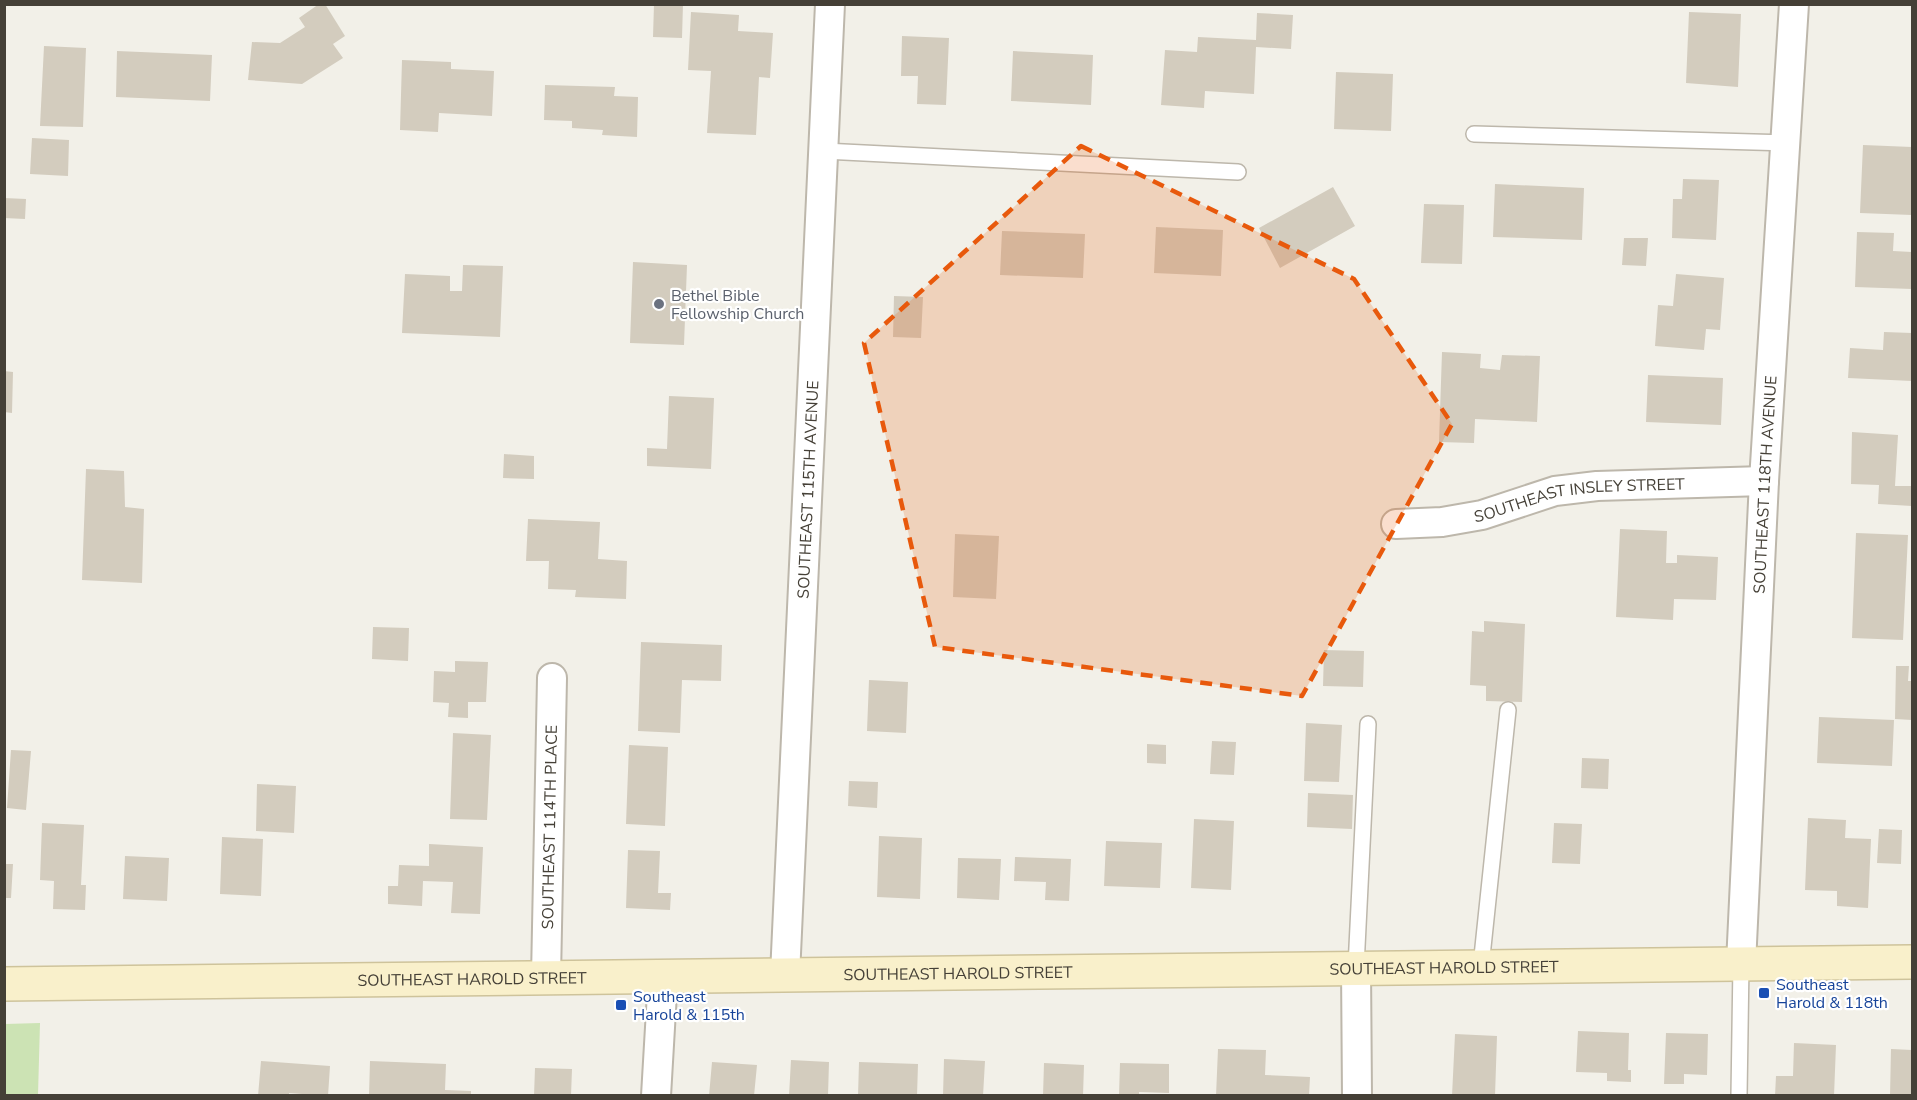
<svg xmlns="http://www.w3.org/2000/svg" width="1917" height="1100" font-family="'Nunito Sans',sans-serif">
  <rect width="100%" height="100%" fill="#f2f0e8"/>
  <!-- green -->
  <path fill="#cce3b4" d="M 40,1023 L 38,1095 L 5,1095 L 5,1024 Z"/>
  <!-- building -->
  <path fill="#d3ccbe" d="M 319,4 L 325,4 L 345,36 L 333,44 L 343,58 L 302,84 L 248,80 L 252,42 L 280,43 L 305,27 L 299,18 Z
    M 654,4 L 683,4 L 682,38 L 653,37 Z
    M 691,12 L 739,15 L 738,31 L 773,33 L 770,78 L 759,77 L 756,135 L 707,133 L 711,71 L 688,70 Z
    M 1689,12 L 1741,14 L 1738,87 L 1686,83 Z
    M 1257,13 L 1293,15 L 1291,49 L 1256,47 L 1254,94 L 1205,91 L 1204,108 L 1161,105 L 1165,50 L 1197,52 L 1198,37 L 1256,40 Z
    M 902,36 L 949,38 L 946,105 L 917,104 L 918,76 L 901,76 Z
    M 44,46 L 86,48 L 83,127 L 40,126 Z
    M 117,51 L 212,55 L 210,101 L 116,97 Z
    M 1013,51 L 1093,55 L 1091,105 L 1011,101 Z
    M 402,60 L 451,62 L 451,69 L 494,71 L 492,116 L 439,113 L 438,132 L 400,130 Z
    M 1336,72 L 1393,74 L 1391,131 L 1334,129 Z
    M 545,85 L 615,87 L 614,96 L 638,97 L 637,137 L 602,135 L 603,130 L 572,128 L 572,121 L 544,120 Z
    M 32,138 L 69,140 L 68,176 L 30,174 Z
    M 1863,145 L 1912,147 L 1912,215 L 1860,213 Z
    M 1683,179 L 1719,180 L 1716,240 L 1672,238 L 1673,199 L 1682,199 Z
    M 1495,184 L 1584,188 L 1582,240 L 1493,237 Z
    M 1333,187 L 1355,226 L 1280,268 L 1259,228 Z
    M 4,198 L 26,199 L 25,219 L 4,218 Z
    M 1424,204 L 1464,205 L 1462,264 L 1421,263 Z
    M 1156,227 L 1223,230 L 1221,276 L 1154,273 Z
    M 1002,231 L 1085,234 L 1083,278 L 1000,275 Z
    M 1857,232 L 1894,233 L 1893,251 L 1912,252 L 1912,289 L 1855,287 Z
    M 1624,238 L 1648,238 L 1646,266 L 1622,265 Z
    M 633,262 L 687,265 L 684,345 L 630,343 Z
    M 463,265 L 503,266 L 500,337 L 402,333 L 405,274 L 450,276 L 450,291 L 462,291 Z
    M 1676,274 L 1724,278 L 1720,330 L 1706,329 L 1704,350 L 1655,346 L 1658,305 L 1673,306 Z
    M 894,296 L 923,297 L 921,338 L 893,337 Z
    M 1884,332 L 1912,333 L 1912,381 L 1848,378 L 1850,348 L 1883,350 Z
    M 1442,352 L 1481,354 L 1480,368 L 1500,370 L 1502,355 L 1540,356 L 1537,422 L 1475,419 L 1474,443 L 1439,442 Z
    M 4,371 L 13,372 L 12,413 L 4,412 Z
    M 1648,375 L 1723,378 L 1721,425 L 1646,422 Z
    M 669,396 L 714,398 L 711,469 L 647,466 L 647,448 L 667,449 Z
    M 1852,432 L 1898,435 L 1895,486 L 1912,486 L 1912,506 L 1878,504 L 1879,485 L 1851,484 Z
    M 504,454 L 534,456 L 534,479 L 503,478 Z
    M 86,469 L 124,471 L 125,507 L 144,509 L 142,583 L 82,580 Z
    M 528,519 L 600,522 L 598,559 L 627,561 L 626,599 L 575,597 L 576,590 L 548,589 L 549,561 L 526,561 Z
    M 1620,529 L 1667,531 L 1666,563 L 1677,563 L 1677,555 L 1718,557 L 1716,600 L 1674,599 L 1673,620 L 1616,617 Z
    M 1856,533 L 1908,535 L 1903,640 L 1852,638 Z
    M 955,534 L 999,536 L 996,599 L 953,597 Z
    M 1484,621 L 1525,624 L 1522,702 L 1486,701 L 1486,686 L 1470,685 L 1472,631 L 1484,632 Z
    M 373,627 L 409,628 L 408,661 L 372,659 Z
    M 641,642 L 722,645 L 721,681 L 682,680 L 680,733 L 638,731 Z
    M 1324,650 L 1364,651 L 1363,687 L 1323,686 Z
    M 455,661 L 488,662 L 486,702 L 468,702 L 468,718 L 448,717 L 449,703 L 433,702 L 434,671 L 455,672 Z
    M 1896,666 L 1909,666 L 1908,681 L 1912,681 L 1912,720 L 1895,719 Z
    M 869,680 L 908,682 L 906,733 L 867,731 Z
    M 1819,717 L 1894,720 L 1892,766 L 1817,763 Z
    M 1306,723 L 1342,725 L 1339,782 L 1304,781 Z
    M 453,733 L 491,735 L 487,820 L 450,819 Z
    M 1212,741 L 1236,742 L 1234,775 L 1210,774 Z
    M 1147,744 L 1166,745 L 1166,764 L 1147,763 Z
    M 629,745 L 668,747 L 665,826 L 626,824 Z
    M 11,750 L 31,751 L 26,810 L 7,808 Z
    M 1582,758 L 1609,759 L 1608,789 L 1581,788 Z
    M 849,781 L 878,782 L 877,808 L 848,806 Z
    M 257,784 L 296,786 L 294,833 L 256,831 Z
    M 1308,793 L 1353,795 L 1352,829 L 1307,827 Z
    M 1808,818 L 1846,820 L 1845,838 L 1871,839 L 1868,908 L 1837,906 L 1837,891 L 1805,890 Z
    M 1194,819 L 1234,821 L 1231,890 L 1191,888 Z
    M 42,823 L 84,825 L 81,885 L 86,885 L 85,910 L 53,909 L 54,881 L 40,880 Z
    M 1554,823 L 1582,824 L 1580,864 L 1552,863 Z
    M 1879,829 L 1902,830 L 1901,864 L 1877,863 Z
    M 879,836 L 922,838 L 920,899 L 877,897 Z
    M 222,837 L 263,839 L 261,896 L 220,894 Z
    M 1106,841 L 1162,843 L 1160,888 L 1104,886 Z
    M 429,844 L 483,847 L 480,914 L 451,913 L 453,882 L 423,881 L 422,906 L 388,904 L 388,886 L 398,886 L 399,865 L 429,866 Z
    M 628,850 L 660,851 L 658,893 L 671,893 L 670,910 L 626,908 Z
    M 125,856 L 169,858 L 167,901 L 123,899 Z
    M 1015,857 L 1071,859 L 1069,901 L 1045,900 L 1046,882 L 1014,881 Z
    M 958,858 L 1001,859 L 999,900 L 957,898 Z
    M 4,864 L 13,864 L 11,898 L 4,898 Z
    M 1578,1031 L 1629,1033 L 1628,1070 L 1631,1070 L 1631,1082 L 1607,1081 L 1607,1073 L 1576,1072 Z
    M 1666,1033 L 1708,1034 L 1707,1075 L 1684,1074 L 1684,1084 L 1664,1084 Z
    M 1455,1034 L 1497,1036 L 1495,1096 L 1452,1096 Z
    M 1794,1043 L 1836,1045 L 1834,1096 L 1775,1096 L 1776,1076 L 1793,1076 Z
    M 1218,1049 L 1266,1050 L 1265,1075 L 1310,1077 L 1309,1096 L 1216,1096 Z
    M 1891,1049 L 1912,1050 L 1912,1096 L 1890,1096 Z
    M 944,1059 L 985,1061 L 983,1096 L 943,1096 Z
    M 791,1060 L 829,1062 L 828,1096 L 789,1096 Z
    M 261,1061 L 330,1066 L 328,1096 L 289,1093 L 289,1096 L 258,1096 Z
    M 370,1061 L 446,1064 L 445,1090 L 471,1091 L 471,1096 L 369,1096 Z
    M 712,1062 L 757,1065 L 754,1096 L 709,1096 Z
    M 859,1062 L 918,1064 L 917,1096 L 858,1096 Z
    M 1044,1063 L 1084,1065 L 1083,1096 L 1043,1096 Z
    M 1120,1063 L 1169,1064 L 1169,1093 L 1139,1092 L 1139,1096 L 1119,1096 Z
    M 535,1068 L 572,1069 L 571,1096 L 534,1096 Z"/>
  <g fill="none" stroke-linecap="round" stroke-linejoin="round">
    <defs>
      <path id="lane" d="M 1474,134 L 1786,143
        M 824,151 L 1238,172
        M 1481,966 L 1508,710
        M 1356,967 L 1368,724
        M 1739,1096 L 1741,964"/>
      <g id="street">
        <path id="s1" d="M 1396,524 L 1442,522 L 1482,515 L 1555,491 L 1597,486 L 1764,481"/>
        <path id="s2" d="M 1741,964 L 1764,481 L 1794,4"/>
        <path d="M 1356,967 L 1357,1096"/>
        <path id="s3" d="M 785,975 L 830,4"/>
        <path id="s4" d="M 546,977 L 552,678"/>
        <path d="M 656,1096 L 663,976"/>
      </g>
      <g id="secondary">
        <path id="s5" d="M 4,984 L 1912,962"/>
      </g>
    </defs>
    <!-- lane casing -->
    <use href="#lane" stroke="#bdb7ab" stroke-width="18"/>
    <!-- street casing -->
    <use href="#street" stroke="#bdb7ab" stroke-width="32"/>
    <!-- secondary casing -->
    <use href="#secondary" stroke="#cec39b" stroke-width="36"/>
    <!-- lane -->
    <use href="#lane" stroke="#fff" stroke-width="15"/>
    <!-- street -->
    <use href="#street" stroke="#fff" stroke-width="28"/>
    <!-- secondary -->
    <use href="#secondary" stroke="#f9f0cb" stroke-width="33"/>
  </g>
  <!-- marked area -->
  <path fill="#e8590c" fill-opacity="0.2" stroke="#e8590c" stroke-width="4.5" stroke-dasharray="12 8" stroke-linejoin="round" d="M 1081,146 L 1354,279 L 1452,424 L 1302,696 L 935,647 L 864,343 Z"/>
  <!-- markers -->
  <circle fill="#6b7280" stroke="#fff" stroke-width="2" cx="659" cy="304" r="6"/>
  <g fill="#1a4fb4" stroke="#fff" stroke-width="2">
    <rect x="1758" y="987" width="12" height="12" rx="3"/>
    <rect x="615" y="999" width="12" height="12" rx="3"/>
  </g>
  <g text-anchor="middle" stroke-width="4.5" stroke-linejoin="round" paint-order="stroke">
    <!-- worship labels -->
    <g font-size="16" fill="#5b616d" stroke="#fff" text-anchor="start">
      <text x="671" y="301">Bethel Bible<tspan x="671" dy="18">Fellowship Church</tspan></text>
    </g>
    <!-- street labels -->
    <g font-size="16" fill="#454037" stroke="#fff">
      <text dy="6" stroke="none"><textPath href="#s2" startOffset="480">SOUTHEAST 118TH AVENUE</textPath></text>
      <text dy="6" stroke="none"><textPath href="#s3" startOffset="486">SOUTHEAST 115TH AVENUE</textPath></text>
      <text dy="6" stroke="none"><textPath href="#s1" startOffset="186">SOUTHEAST INSLEY STREET</textPath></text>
      <text dy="6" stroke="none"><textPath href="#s4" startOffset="150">SOUTHEAST 114TH PLACE</textPath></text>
      <text dy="6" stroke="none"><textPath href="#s5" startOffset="1440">SOUTHEAST HAROLD STREET</textPath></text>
      <text dy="6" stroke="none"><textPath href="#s5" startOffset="954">SOUTHEAST HAROLD STREET</textPath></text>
      <text dy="6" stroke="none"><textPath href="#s5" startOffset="468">SOUTHEAST HAROLD STREET</textPath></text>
    </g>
    <!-- transit labels -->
    <g font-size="16" fill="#164399" stroke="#fff" text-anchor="start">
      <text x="1776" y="990">Southeast<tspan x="1776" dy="18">Harold &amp; 118th</tspan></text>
      <text x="633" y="1002">Southeast<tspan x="633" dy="18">Harold &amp; 115th</tspan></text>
    </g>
  </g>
  <!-- border -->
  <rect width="1917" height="1100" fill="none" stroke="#454037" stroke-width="12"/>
</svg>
